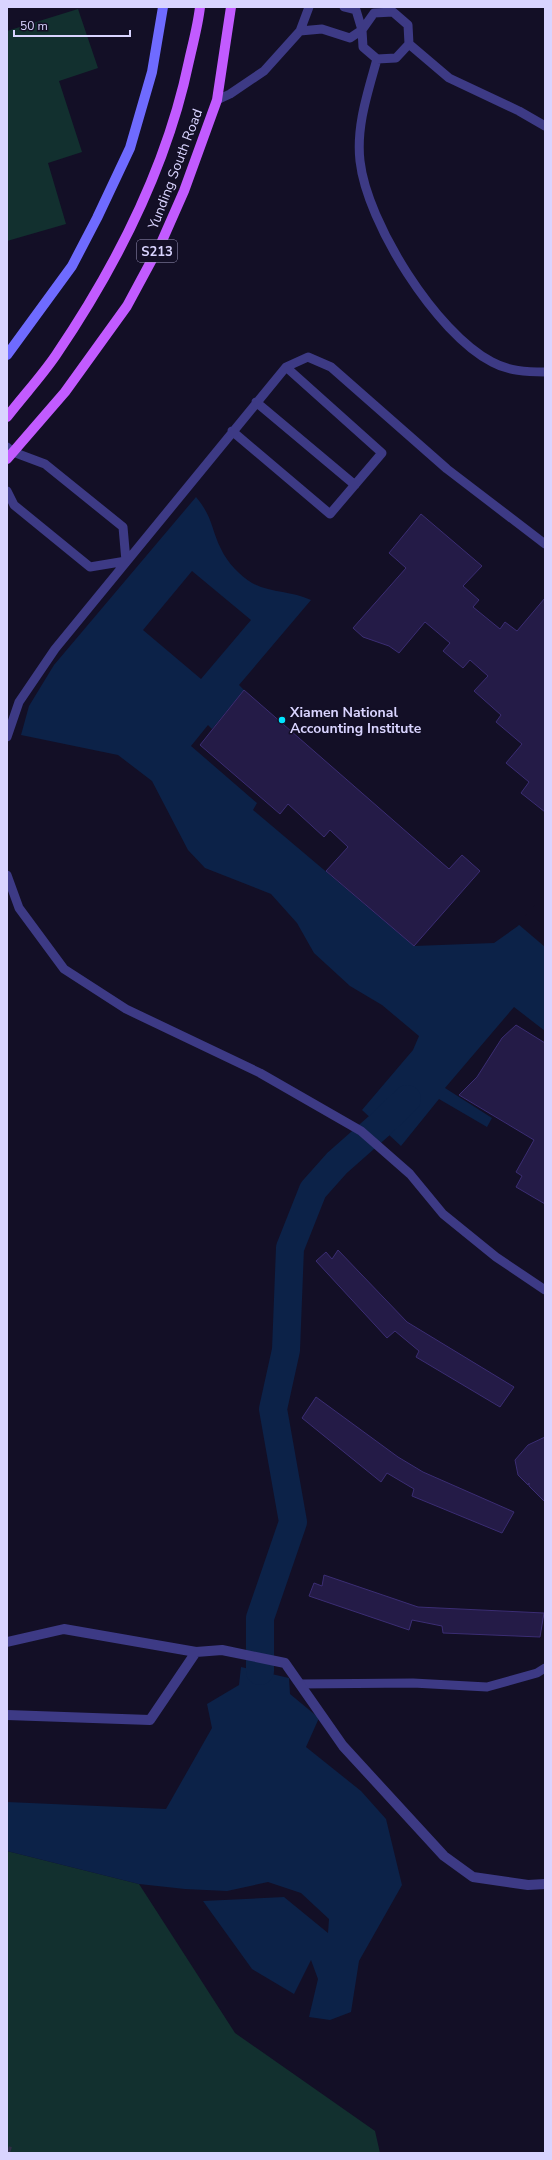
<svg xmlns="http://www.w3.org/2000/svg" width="552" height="2160" font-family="'Nunito Sans',sans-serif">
  <rect width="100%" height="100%" fill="#130f26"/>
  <!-- green -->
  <path fill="#12302f" d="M 78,9 L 98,68 L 59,81 L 82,152 L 48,163 L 66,224 L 7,241 L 7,31 Z
    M 7,1851 L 139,1884 L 235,2033 L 375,2131 L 380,2153 L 7,2153 Z"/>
  <!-- water -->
  <path fill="#0c2248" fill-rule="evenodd" d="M 196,497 C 213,517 211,529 221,549 C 227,562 240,576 252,583 C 271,593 292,591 311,600 L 239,685 L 244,690 L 212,729 L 208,725 L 191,746 L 257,803 L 253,810 L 414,946 L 494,943 L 518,926 L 545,897 L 545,1031 L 514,1007 L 445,1088 L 492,1118 L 487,1127 L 439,1099 L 401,1146 L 362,1110 L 413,1050 L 419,1036 L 382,1005 L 350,986 L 314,953 L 297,923 L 271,894 L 205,868 L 188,850 L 152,781 L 118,755 L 21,735 L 29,706 L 54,665 ZM 192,571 L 251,620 L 201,679 L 143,630 Z
    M 241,1667 L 289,1678 L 290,1694 L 319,1718 L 306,1747 L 361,1791 L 386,1819 L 402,1885 L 359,1961 L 351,2012 L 330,2020 L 309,2017 L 318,1979 L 311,1960 L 294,1994 L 252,1969 L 203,1901 L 284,1897 L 328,1933 L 329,1919 L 301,1893 L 268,1882 L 227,1891 L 185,1889 L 139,1884 L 7,1851 L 7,1802 L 166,1809 L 212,1728 L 207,1704 L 239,1685 Z"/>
  <!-- pier -->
  <path fill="#130f26" d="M 542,897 L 545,899 L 545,947 L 518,924 Z"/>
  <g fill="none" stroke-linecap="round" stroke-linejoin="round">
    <!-- river -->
    <path stroke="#0c2248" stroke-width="28" d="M 260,1671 L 260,1618 L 293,1522 L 273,1409 L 286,1350 L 290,1248 L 313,1190 L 337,1163 L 380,1125 L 407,1099"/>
  </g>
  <!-- building -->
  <path fill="#241b47" stroke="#3b2d73" d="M 421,514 L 482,566 L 463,586 L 479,600 L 473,607 L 500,629 L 505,622 L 517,631 L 545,598 L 545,812 L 521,793 L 529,782 L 506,763 L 522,744 L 496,722 L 501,715 L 474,691 L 488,676 L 470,660 L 463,668 L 443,651 L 450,643 L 425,622 L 399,653 L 389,646 L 363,637 L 353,628 L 406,568 L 389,553 Z
    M 244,690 L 449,869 L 462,855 L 480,871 L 414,946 L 326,871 L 348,847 L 330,830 L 324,837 L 288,804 L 280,814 L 200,745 Z
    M 516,1025 L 545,1043 L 545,1204 L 516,1187 L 522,1176 L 516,1172 L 534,1140 L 459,1095 L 477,1077 L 502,1038 Z
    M 338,1250 L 407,1322 L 514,1387 L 500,1407 L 416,1357 L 419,1351 L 395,1331 L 387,1338 L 316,1261 L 326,1252 L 332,1259 Z
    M 316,1397 L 398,1457 L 423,1472 L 514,1512 L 502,1533 L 412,1496 L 414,1489 L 387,1473 L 381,1482 L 302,1418 Z
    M 545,1437 L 545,1502 L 529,1486 L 529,1483 L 528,1485 L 518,1475 L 515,1460 L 528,1445 Z
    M 324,1575 L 418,1607 L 544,1613 L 540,1637 L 443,1633 L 442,1626 L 412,1620 L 409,1630 L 309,1596 L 314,1583 L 322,1586 Z"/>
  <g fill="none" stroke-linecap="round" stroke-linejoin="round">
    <!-- highway-tunnel -->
    <path stroke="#312d47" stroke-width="12" stroke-dasharray="12 6" stroke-linecap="butt" d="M 7,2152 L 10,2153"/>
    <!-- lane -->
    <path stroke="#3d3a85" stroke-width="9" d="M 393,12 L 408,25 L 409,44 L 396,58 L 377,59 L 363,47 L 362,30 L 374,13 Z
      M 300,31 L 322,29 L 350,38 L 362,30 L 356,10 L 344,7
      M 409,44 L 449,78 L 519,111 L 545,126
      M 377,59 C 368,92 356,126 360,161 C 367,223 436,333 492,362 C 508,371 527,372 545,372
      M 217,100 L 230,94 L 264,71 L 300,31 L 309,7
      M 256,402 L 355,485
      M 232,431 L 330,514 L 382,453 L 286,367
      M 7,447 L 13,452 L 45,464 L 123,527 L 126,561 L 90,567 L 14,505 L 7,491
      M 7,737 L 19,702 L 55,649 L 286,367 L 308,357 L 331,367 L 447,469 L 545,544
      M 7,875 L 19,908 L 64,969 L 126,1009 L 260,1073 L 361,1131 L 410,1174 L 443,1214 L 496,1257 L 545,1290
      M 300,1684 L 413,1683 L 487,1687 L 537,1673 L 545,1668"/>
    <!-- street -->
    <path stroke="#3d3a85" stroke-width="10" d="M 7,1642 L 64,1629 L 196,1652 L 222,1650 L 285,1663 L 343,1746 L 444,1856 L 473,1877 L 528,1885 L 545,1884
      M 7,1715 L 150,1720 L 196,1652"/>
    <!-- secondary -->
    <path stroke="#6f6bff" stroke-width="10" d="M 7,355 L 72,266 L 97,218 L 130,148 L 152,72 L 163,7"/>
    <!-- primary -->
    <path stroke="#c25bff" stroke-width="10" d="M 7,417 C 23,396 41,377 56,355 C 117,265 167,167 189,61 C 193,43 198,25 200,7
      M 7,459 L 65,392 L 127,306 L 162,241 L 184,191 L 217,100 L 231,7"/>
  </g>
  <!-- markers -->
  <circle fill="#00e5ff" stroke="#130f26" stroke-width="1.5" cx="282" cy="720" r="4"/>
  <g text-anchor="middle" stroke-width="3" stroke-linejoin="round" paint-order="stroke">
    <!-- shield labels -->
    <rect fill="#130f26" stroke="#9e99be" stroke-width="1" x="137" y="240" width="40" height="22" rx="3"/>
    <g font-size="13" font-weight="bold" fill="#d9d4ff">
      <text x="157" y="256">S213</text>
    </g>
    <!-- street labels -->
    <g font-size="14" fill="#d9d4ff" stroke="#130f26">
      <text transform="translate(175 169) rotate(-69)" y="5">Yunding South Road</text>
    </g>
    <!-- poi labels -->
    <g font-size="14" font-weight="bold" fill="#d9d4ff" stroke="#130f26" text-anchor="start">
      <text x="290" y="717">Xiamen National<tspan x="290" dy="16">Accounting Institute</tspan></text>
    </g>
  </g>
  <!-- border -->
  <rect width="552" height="2160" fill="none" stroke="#d9d4ff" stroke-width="16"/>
  <!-- scale -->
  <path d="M14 30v6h116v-6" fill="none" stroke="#d9d4ff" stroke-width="2"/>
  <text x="20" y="30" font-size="12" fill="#d9d4ff" stroke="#130f26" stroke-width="3" paint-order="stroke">50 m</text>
</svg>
